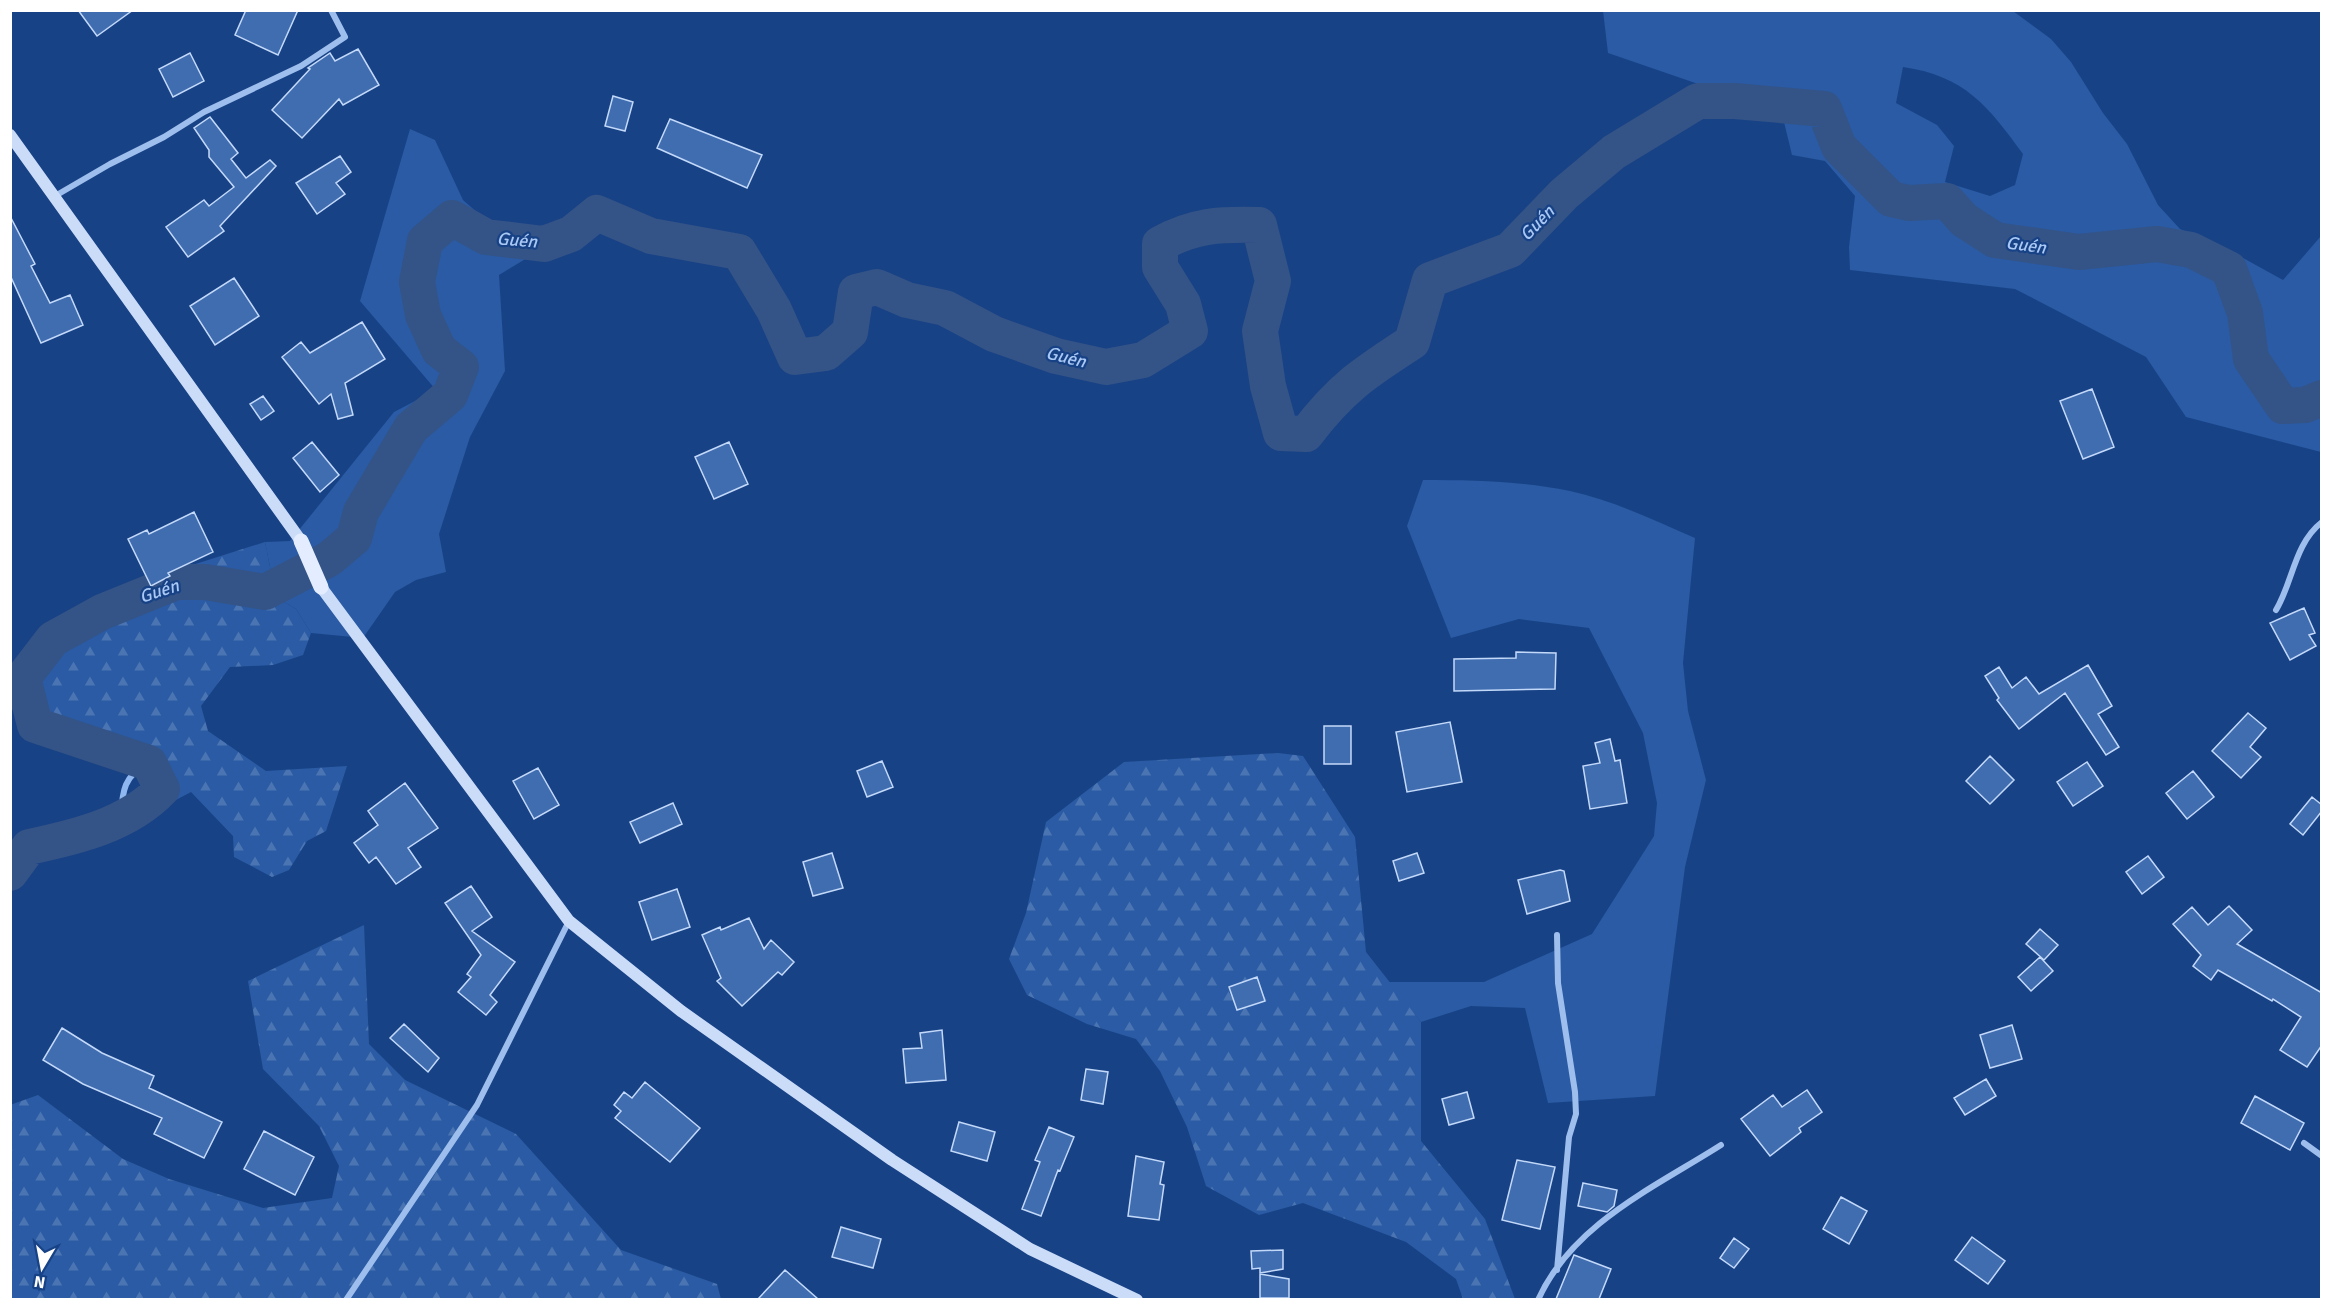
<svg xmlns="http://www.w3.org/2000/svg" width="2332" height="1310" font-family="Signika,sans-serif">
  <defs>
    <pattern id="forest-firs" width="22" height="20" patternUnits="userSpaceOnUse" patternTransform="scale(1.5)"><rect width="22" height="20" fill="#2a5ba4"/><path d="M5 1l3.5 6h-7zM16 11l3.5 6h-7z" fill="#4a74b2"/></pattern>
  </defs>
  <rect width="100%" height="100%" fill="#184286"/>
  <!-- grass -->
  <path fill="#2a5ba4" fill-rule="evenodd" d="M 1603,11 L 2013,11 L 2051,39 L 2071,62 L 2103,113 L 2127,144 L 2158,205 L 2180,229 L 2225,248 L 2283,280 L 2321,236 L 2321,452 L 2186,417 L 2146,357 L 2015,289 L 1850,270 L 1849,247 L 1855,196 L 1825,161 L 1792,155 L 1776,89 L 1704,86 L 1608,53 ZM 1903,67 C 1965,76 1988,106 2023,154 L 2015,185 L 1990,196 L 1945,182 L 1954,146 L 1937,125 L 1896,103 Z
    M 410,129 L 435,140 L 463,200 L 487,221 L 537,252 L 499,275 L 505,371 L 470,437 L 439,534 L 446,572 L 416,580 L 395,592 L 363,638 L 311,633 L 296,609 L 276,597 L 265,542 L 290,541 L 394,412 L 436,390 L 360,301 Z
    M 1423,480 C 1473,480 1521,481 1570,491 C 1613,500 1655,521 1695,538 L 1683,663 L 1688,711 L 1706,780 L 1685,867 L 1655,1096 L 1548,1103 L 1525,1008 L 1471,1006 L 1421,1022 L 1387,982 L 1484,982 L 1592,934 L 1654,836 L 1657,803 L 1643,733 L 1589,628 L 1519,619 L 1451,638 L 1407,526 Z"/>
  <!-- forest -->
  <path fill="url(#forest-firs)" d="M 265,542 L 276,597 L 296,609 L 311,633 L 303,655 L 273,665 L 230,667 L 201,706 L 208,731 L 266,771 L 347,766 L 326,831 L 307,841 L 289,870 L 272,877 L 234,857 L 233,836 L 191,792 L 172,802 L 125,768 L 27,732 L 11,707 L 11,704 L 42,678 L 58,648 L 117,589 Z
    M 1278,753 L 1303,756 L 1355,837 L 1366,952 L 1421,1022 L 1421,1141 L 1485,1219 L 1515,1299 L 1463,1299 L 1456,1279 L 1406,1242 L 1303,1203 L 1259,1215 L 1206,1186 L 1187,1127 L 1160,1071 L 1136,1039 L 1087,1024 L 1027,995 L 1009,959 L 1026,913 L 1046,822 L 1124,762 Z
    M 364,925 L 369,1044 L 405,1080 L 516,1134 L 621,1250 L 717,1284 L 721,1299 L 11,1299 L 10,1105 L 38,1095 L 123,1159 L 169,1179 L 263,1208 L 332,1198 L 339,1166 L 319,1126 L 263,1069 L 248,981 Z"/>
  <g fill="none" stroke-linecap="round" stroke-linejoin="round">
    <!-- stream -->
    <path stroke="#90b8f0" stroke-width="6" d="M 121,817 C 122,791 124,775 149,763"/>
    <!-- river -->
    <path stroke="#345487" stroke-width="36" d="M 10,873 L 29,847 C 76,837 128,825 162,789 L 149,763 L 35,725 L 23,678 L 53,639 L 102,612 L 176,582 L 205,582 L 265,592 L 329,559 L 354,538 L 361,512 L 411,428 L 450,395 L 461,367 L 439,350 L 423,315 L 417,282 L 425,241 L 452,218 L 486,237 L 544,244 L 571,234 L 597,213 L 651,236 L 739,252 L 774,310 L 795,357 L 826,353 L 850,332 L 856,292 L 877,287 L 907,300 L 945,308 L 994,334 L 1056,356 L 1106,367 L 1143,360 L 1190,331 L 1183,304 L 1160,267 L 1160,244 C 1194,225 1220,224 1259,225 L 1273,281 L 1260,331 L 1268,386 L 1281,433 L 1306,434 C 1341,388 1364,373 1412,342 L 1430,280 L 1510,250 L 1564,194 L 1614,152 L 1698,101 L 1735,101 L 1824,109 L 1839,147 L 1891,199 L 1909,203 L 1947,201 L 1964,220 L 1995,240 L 2079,252 L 2157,244 L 2191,250 L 2229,269 L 2245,313 L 2251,359 L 2283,406 L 2305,405 L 2322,398"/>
  </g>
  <!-- building -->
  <path fill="#406cb0" stroke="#c3d9f9" stroke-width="1.5" d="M 78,10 L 133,10 L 97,36 Z
    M 246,10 L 298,10 L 278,55 L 235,35 Z
    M 358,49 L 379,85 L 343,105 L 339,99 L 302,138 L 272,110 L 310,69 L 308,68 L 330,53 L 335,61 Z
    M 190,53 L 204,81 L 173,97 L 159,69 Z
    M 613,96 L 633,102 L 625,131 L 605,126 Z
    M 210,117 L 238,153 L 231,159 L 246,178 L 270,160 L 276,166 L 220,226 L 224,231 L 188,257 L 166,227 L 204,200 L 209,206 L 234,187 L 209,157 L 209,150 L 194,128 Z
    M 670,119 L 762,155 L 747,188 L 657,148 Z
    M 340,156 L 351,172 L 336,183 L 345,194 L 317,214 L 296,183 Z
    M 10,216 L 35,264 L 31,266 L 50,303 L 70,295 L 83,325 L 41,343 L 10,275 Z
    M 234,278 L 259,316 L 215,345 L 190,306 Z
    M 362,322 L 385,359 L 345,383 L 353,415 L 338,419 L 331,394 L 319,404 L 282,357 L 301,342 L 310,353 Z
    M 2092,389 L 2114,447 L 2083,459 L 2060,401 Z
    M 263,396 L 274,411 L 261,420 L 250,404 Z
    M 312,442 L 339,475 L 320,492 L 293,458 Z
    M 729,442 L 748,484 L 714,499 L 695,457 Z
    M 194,512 L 213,552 L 168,573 L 170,576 L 151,586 L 128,539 L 147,530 L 149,534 Z
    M 2304,608 L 2315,633 L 2309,635 L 2316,646 L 2290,660 L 2270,623 Z
    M 1516,652 L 1556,653 L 1555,689 L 1454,691 L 1454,659 L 1516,658 Z
    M 2088,665 L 2112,706 L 2098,714 L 2119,747 L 2106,755 L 2065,693 L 2019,729 L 1997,700 L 1999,698 L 1985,676 L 1999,667 L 2012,688 L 2026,677 L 2039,694 Z
    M 2248,713 L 2266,728 L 2250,747 L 2261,757 L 2241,778 L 2212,751 Z
    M 1450,722 L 1462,782 L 1407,792 L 1396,732 Z
    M 1324,726 L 1351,726 L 1351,764 L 1324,764 Z
    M 1610,739 L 1615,761 L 1620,760 L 1627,803 L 1590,809 L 1583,766 L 1600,763 L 1595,743 Z
    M 1990,756 L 2014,780 L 1990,804 L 1966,781 Z
    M 882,761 L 893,787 L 867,797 L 857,771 Z
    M 2087,762 L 2103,786 L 2073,806 L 2057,782 Z
    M 538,768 L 559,805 L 534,819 L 513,781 Z
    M 2193,771 L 2214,797 L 2187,819 L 2166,793 Z
    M 405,783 L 438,828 L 408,848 L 421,867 L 396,884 L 376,857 L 369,863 L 354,843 L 378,825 L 368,811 Z
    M 2312,797 L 2322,805 L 2322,811 L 2303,835 L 2290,824 Z
    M 673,803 L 682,824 L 640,843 L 630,822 Z
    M 832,853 L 843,888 L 813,896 L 803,862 Z
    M 1417,853 L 1424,873 L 1399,881 L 1393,861 Z
    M 2148,856 L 2164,877 L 2142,894 L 2126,872 Z
    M 1560,870 L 1564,871 L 1570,901 L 1527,914 L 1518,880 Z
    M 471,886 L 492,917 L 472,931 L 515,962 L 490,995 L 497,1002 L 486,1015 L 458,992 L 471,977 L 467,974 L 481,955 L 445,903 Z
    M 677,889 L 690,927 L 652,940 L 639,902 Z
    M 2229,906 L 2252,930 L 2237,944 L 2322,993 L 2322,1045 L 2307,1067 L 2280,1050 L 2301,1017 L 2273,999 L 2272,1001 L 2218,970 L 2211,980 L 2193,966 L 2201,955 L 2173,924 L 2192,907 L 2208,925 Z
    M 749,918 L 764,949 L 771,940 L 794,962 L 782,975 L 778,972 L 742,1006 L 717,981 L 721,978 L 702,935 L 720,927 L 721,930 Z
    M 2040,929 L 2058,945 L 2044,960 L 2026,944 Z
    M 2040,957 L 2053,971 L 2031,991 L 2018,977 Z
    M 1257,977 L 1265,1001 L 1237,1010 L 1229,987 Z
    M 404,1024 L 439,1058 L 428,1072 L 390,1038 Z
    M 2012,1025 L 2022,1059 L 1990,1068 L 1980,1035 Z
    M 62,1028 L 102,1053 L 154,1076 L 149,1088 L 222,1122 L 204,1158 L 154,1134 L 162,1118 L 83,1084 L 43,1060 Z
    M 942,1030 L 946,1080 L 906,1083 L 903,1049 L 922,1048 L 920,1033 Z
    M 1086,1069 L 1108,1072 L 1103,1104 L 1081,1100 Z
    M 1986,1079 L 1996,1096 L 1965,1115 L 1954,1098 Z
    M 645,1082 L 700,1128 L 670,1162 L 615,1118 L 621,1111 L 614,1105 L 624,1092 L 632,1098 Z
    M 1807,1090 L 1822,1112 L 1799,1128 L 1801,1132 L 1770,1156 L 1741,1119 L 1773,1095 L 1782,1107 Z
    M 1467,1092 L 1474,1118 L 1449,1125 L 1442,1099 Z
    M 2255,1096 L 2304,1123 L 2290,1150 L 2241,1123 Z
    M 959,1122 L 995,1132 L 987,1161 L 951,1151 Z
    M 1049,1127 L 1074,1137 L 1060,1171 L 1058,1170 L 1041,1216 L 1022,1209 L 1040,1162 L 1035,1160 Z
    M 264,1131 L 314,1157 L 295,1195 L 244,1169 Z
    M 1136,1156 L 1164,1162 L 1160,1184 L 1164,1185 L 1159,1220 L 1128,1216 Z
    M 1517,1160 L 1555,1167 L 1540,1229 L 1502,1220 Z
    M 1583,1183 L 1617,1190 L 1614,1206 L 1607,1212 L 1578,1206 Z
    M 1841,1197 L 1867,1211 L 1849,1244 L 1823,1229 Z
    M 841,1227 L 881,1239 L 873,1268 L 832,1257 Z
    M 1972,1237 L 2005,1261 L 1988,1284 L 1955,1260 Z
    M 1734,1238 L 1749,1249 L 1734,1268 L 1720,1258 Z
    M 1283,1250 L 1283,1269 L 1260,1273 L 1260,1268 L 1252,1269 L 1251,1251 Z
    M 1574,1255 L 1611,1269 L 1599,1299 L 1556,1299 Z
    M 785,1270 L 818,1299 L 758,1299 Z
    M 1260,1274 L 1289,1279 L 1289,1298 L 1260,1298 Z"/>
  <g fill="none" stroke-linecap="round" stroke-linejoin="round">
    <!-- minor -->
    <path stroke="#9ebeed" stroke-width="6" d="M 55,196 L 110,164 L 164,137 L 204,112 L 301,66 L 345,37 L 331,10
      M 2276,610 C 2293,582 2294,544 2322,522
      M 2304,1143 L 2322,1156
      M 1557,1270 L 1569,1137 L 1576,1114 L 1575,1092 L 1558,983 L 1557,935
      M 346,1300 L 477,1105 L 569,921
      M 1538,1300 C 1572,1224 1655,1187 1721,1145"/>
    <!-- secondary -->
    <path stroke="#cbdcf9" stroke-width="12" d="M 10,135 L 301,541
      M 321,587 L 569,921 L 681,1011 L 892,1160 L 1030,1249 L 1137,1300"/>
    <!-- primary -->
    <path stroke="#e4edff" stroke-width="15" d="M 301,541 L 321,587"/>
  </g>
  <g text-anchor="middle" stroke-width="4.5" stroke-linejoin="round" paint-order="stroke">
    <!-- water labels -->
    <g font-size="18" font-style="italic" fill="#a9c8f4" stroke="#184286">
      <text transform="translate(1537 223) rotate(-46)" y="6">Guén</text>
      <text transform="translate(517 240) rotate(5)" y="6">Guén</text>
      <text transform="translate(2026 245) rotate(8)" y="6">Guén</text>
      <text transform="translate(1066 357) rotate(14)" y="6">Guén</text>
      <text transform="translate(159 591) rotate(-18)" y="6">Guén</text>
    </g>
  </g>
  <!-- border -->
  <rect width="2332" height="1310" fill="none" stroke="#ffffff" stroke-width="24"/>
  <!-- north arrow -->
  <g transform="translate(42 1268) rotate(190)" stroke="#184286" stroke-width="4.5" paint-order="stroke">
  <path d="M0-4.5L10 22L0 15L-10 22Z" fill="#ffffff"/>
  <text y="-9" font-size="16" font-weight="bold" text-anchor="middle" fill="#ffffff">N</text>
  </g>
</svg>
